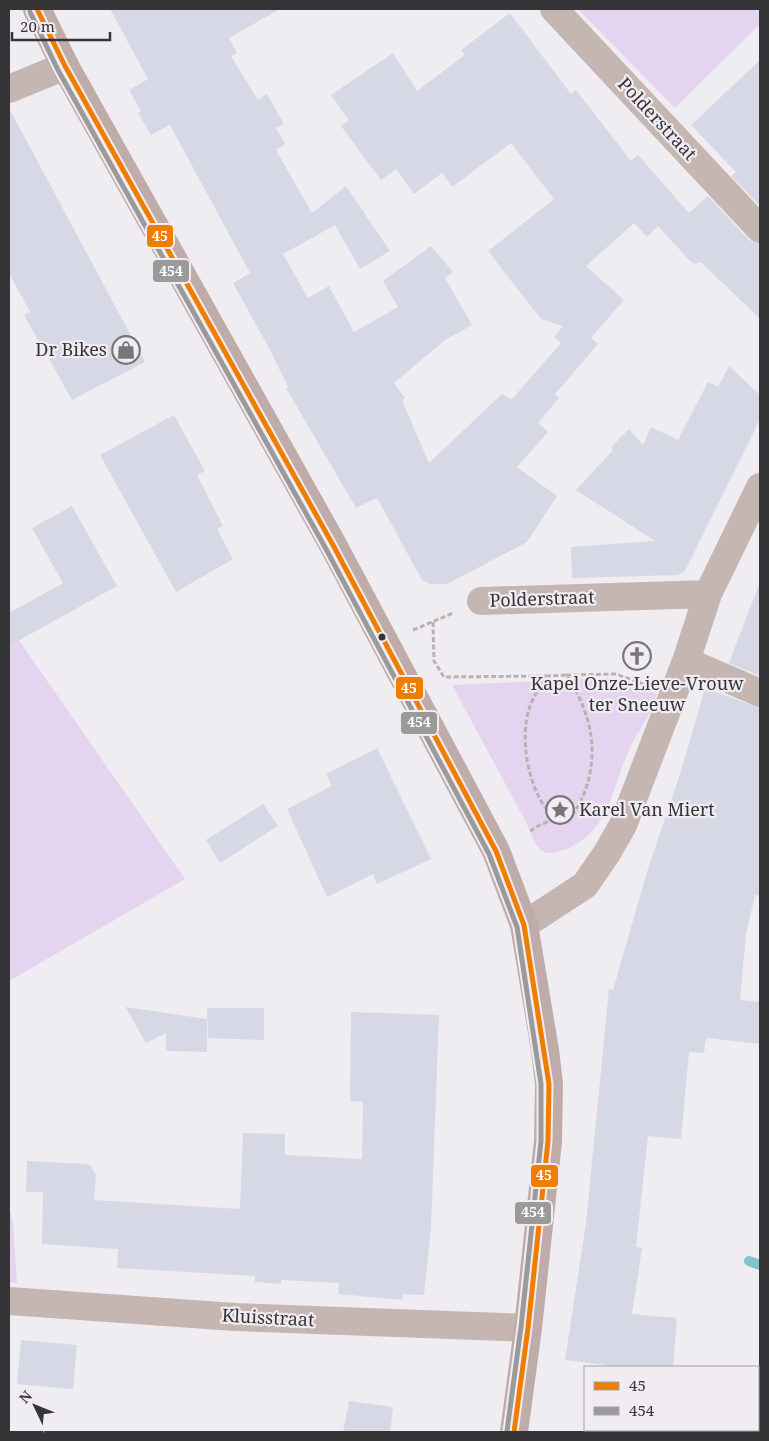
<svg xmlns="http://www.w3.org/2000/svg" width="769" height="1441" font-family="'Noto Serif',serif">
  <rect width="100%" height="100%" fill="#efedf1"/>
  <!-- green -->
  <path fill="#e4d4ef" d="M 578,9 L 760,9 L 760,24 L 675,108 Z
    M 9,626 L 185,879 L 9,981 Z
    M 607,678 L 616,679 L 657,694 C 652,714 638,730 630,748 C 611,788 611,832 564,850 C 537,860 535,842 526,822 L 452,685 Z
    M 9,1207 L 13,1222 L 17,1283 L 9,1282 Z"/>
  <g fill="none" stroke-linecap="round" stroke-linejoin="round">
    <!-- stream -->
    <path stroke="#81c5c8" stroke-width="10" d="M 749,1261 L 760,1265"/>
  </g>
  <!-- building -->
  <path fill="#d7d8e6" d="M 110,9 L 280,9 L 229,38 L 237,53 L 231,56 L 258,100 L 267,94 L 284,124 L 276,128 L 285,144 L 276,150 L 312,213 L 346,186 L 390,251 L 360,269 L 335,225 L 283,254 L 308,298 L 329,286 L 354,332 L 398,307 L 383,281 L 431,246 L 453,272 L 445,278 L 472,325 L 445,340 L 394,383 L 405,398 L 402,400 L 429,463 L 502,394 L 510,399 L 513,398 L 561,343 L 554,337 L 563,326 L 541,319 L 488,251 L 554,199 L 511,143 L 452,187 L 442,173 L 414,194 L 396,169 L 381,180 L 341,126 L 349,120 L 331,95 L 393,53 L 417,91 L 465,55 L 461,50 L 510,13 L 571,94 L 576,90 L 631,161 L 638,155 L 689,213 L 708,196 L 749,240 L 760,244 L 760,319 L 701,262 L 693,264 L 658,226 L 647,237 L 634,223 L 586,266 L 624,300 L 591,338 L 598,344 L 555,394 L 559,398 L 538,423 L 548,432 L 517,467 L 557,496 L 527,542 L 447,584 L 429,584 L 422,580 L 377,498 L 356,508 L 286,388 L 288,387 L 269,348 L 233,283 L 250,273 L 170,125 L 151,135 L 138,113 L 141,111 L 129,90 L 148,79 Z
    M 760,60 L 760,206 L 731,176 L 736,172 L 691,125 Z
    M 9,108 L 145,362 L 72,400 L 24,315 L 30,312 L 9,273 Z
    M 729,366 L 760,395 L 760,419 L 685,571 L 678,575 L 572,578 L 571,547 L 655,541 L 576,490 L 613,450 L 611,447 L 629,429 L 643,445 L 651,427 L 678,440 L 708,382 L 718,387 Z
    M 174,415 L 205,471 L 197,475 L 223,526 L 217,529 L 233,559 L 176,592 L 100,455 Z
    M 72,506 L 117,586 L 9,646 L 9,613 L 63,583 L 32,528 Z
    M 758,587 L 760,587 L 760,676 L 729,663 Z
    M 705,688 L 760,708 L 760,896 L 755,895 L 746,934 L 740,1000 L 760,1002 L 760,1044 L 706,1038 L 704,1053 L 689,1052 L 681,1139 L 648,1136 L 636,1247 L 642,1248 L 632,1314 L 677,1318 L 673,1367 L 606,1367 L 606,1365 L 565,1360 L 586,1223 L 609,989 L 613,990 L 647,872 L 682,768 Z
    M 377,748 L 431,859 L 377,884 L 373,874 L 327,897 L 287,809 L 332,786 L 326,774 Z
    M 263,804 L 278,826 L 220,863 L 206,840 Z
    M 125,1007 L 207,1019 L 207,1052 L 166,1051 L 166,1033 L 146,1043 Z
    M 207,1008 L 264,1008 L 264,1040 L 208,1038 Z
    M 351,1012 L 439,1015 L 431,1229 L 424,1295 L 403,1294 L 402,1300 L 338,1294 L 339,1283 L 281,1280 L 281,1284 L 255,1282 L 255,1276 L 117,1268 L 118,1249 L 42,1244 L 43,1192 L 26,1192 L 27,1161 L 86,1164 L 91,1166 L 96,1175 L 94,1200 L 240,1209 L 243,1133 L 285,1134 L 285,1155 L 362,1159 L 363,1102 L 350,1101 Z
    M 21,1340 L 77,1345 L 73,1389 L 17,1384 Z
    M 349,1401 L 393,1407 L 390,1432 L 343,1432 Z"/>
  <g fill="none" stroke-linecap="round" stroke-linejoin="round">
    <!-- path -->
    <path stroke="#bbb1af" stroke-width="3" stroke-dasharray="5 2.5" stroke-linecap="butt" d="M 433,622 L 434,661 L 444,677 L 546,676
      M 413,630 L 453,613
      M 566,675 L 616,674 L 646,685
      M 530,831 C 535,828 541,824 547,822 C 556,819 565,821 572,814 C 578,808 582,799 585,791 C 600,750 590,710 566,675 L 547,676 C 541,685 534,695 530,706 C 518,739 529,800 558,820"/>
    <!-- minor -->
    <path stroke="#c6b6b1" stroke-width="28" d="M 554,9 L 760,229
      M 9,89 L 65,66
      M 481,601 L 708,594
      M 686,661 L 760,693
      M 524,925 L 585,885 L 607,853 L 623,825 L 686,661 L 708,594 L 760,487
      M 9,1301 L 235,1317 L 528,1328"/>
    <!-- major -->
    <path stroke="#bfaca9" stroke-width="28" d="M 37,9 L 65,66 L 333,545 L 496,851 L 524,925 L 545,1050 L 549,1084 L 548,1141 L 528,1328 L 514,1432"/>
    <defs>
      <path id="bus-1" d="M 37,9 L 65,66 L 333,545 L 496,851 L 524,925 L 549,1084 L 548,1141 L 528,1328 L 514,1432"/>
      <path id="bus-2" d="M 30,12 L 58,70 L 326,549 L 489,854 L 517,927 L 541,1084 L 541,1141 L 521,1327 L 507,1431"/>
    </defs>
    <!-- bus-1 casing -->
    <use href="#bus-1" stroke="#f0ecf2" stroke-width="9"/>
    <!-- bus-2 casing -->
    <use href="#bus-2" stroke="#f0ecf2" stroke-width="9"/>
    <!-- bus-1 -->
    <use href="#bus-1" stroke="#ef7d00" stroke-width="5"/>
    <!-- bus-2 -->
    <use href="#bus-2" stroke="#9a9a9a" stroke-width="5"/>
  </g>
  <!-- icons -->
  <defs>
    <symbol id="shop-ring" viewBox="-11 -11 22 22"><circle r="9.5" fill="#f0ecf2" stroke="#767577" stroke-width="1.5"/><path d="M-5-2.5h2.3a2.7 3.5 0 0 1 5.4 0H5L5.5 6h-11ZM-1.5-2.5h3a1.5 2.3 0 0 0-3 0Z" fill="#767577"/></symbol>
    <symbol id="church-ring" viewBox="-11 -11 22 22"><circle r="9.5" fill="#f0ecf2" stroke="#767577" stroke-width="1.5"/><path d="M-1.2-6h2.4v3.5h3.3v2.4h-3.3V6h-2.4V-.1h-3.3v-2.4h3.3Z" fill="#767577"/></symbol>
    <symbol id="sight-ring" viewBox="-11 -11 22 22"><circle r="9.5" fill="#f0ecf2" stroke="#767577" stroke-width="1.5"/><path d="M0-6L1.8-2.2L6-1.7L2.9 1.2L3.7 5.4L0 3.3L-3.7 5.4L-2.9 1.2L-6-1.7L-1.8-2.2Z" fill="#767577"/></symbol>
  </defs>
  <g fill-rule="evenodd">
    <use href="#shop-ring" x="110" y="334" width="32" height="32"/>
    <use href="#church-ring" x="621" y="640" width="32" height="32"/>
    <use href="#sight-ring" x="544" y="794" width="32" height="32"/>
  </g>
  <!-- markers -->
  <circle fill="#353436" stroke="#f0ecf2" stroke-width="2" cx="382" cy="637" r="4.5"/>
  <g text-anchor="middle" stroke-width="4.5" stroke-linejoin="round" paint-order="stroke">
    <!-- street labels -->
    <g font-size="18" fill="#353436" stroke="#f0ecf2">
      <text transform="translate(657 119) rotate(47)" y="6">Polderstraat</text>
      <text transform="translate(542 599) rotate(-2)" y="6">Polderstraat</text>
      <text transform="translate(268 1318) rotate(3)" y="6">Kluisstraat</text>
    </g>
    <!-- poi labels -->
    <g font-size="18" fill="#353436" stroke="#f0ecf2" text-anchor="end">
      <text x="107" y="356">Dr Bikes</text>
      <text x="637" y="690" text-anchor="middle">Kapel Onze-Lieve-Vrouw<tspan x="637" dy="21">ter Sneeuw</tspan></text>
      <text x="579" y="816" text-anchor="start">Karel Van Miert</text>
    </g>
  </g>
  <g stroke="#f0ecf2" stroke-width="2">
    <rect x="146" y="224" width="28" height="24" rx="5" fill="#ef7d00"/>
    <rect x="152" y="259" width="38" height="24" rx="5" fill="#9a9a9a"/>
    <rect x="395" y="676" width="29" height="24" rx="5" fill="#ef7d00"/>
    <rect x="400" y="711" width="38" height="24" rx="5" fill="#9a9a9a"/>
    <rect x="530" y="1164" width="29" height="24" rx="5" fill="#ef7d00"/>
    <rect x="514" y="1201" width="38" height="24" rx="5" fill="#9a9a9a"/>
  </g>
  <g font-size="14" text-anchor="middle" font-weight="bold" fill="#fff">
    <text x="160" y="241">45</text>
    <text x="171" y="276">454</text>
    <text x="409" y="693">45</text>
    <text x="419" y="727">454</text>
    <text x="544" y="1180">45</text>
    <text x="533" y="1217">454</text>
  </g>
  <!-- border -->
  <rect width="769" height="1441" fill="none" stroke="#353436" stroke-width="20"/>
  <!-- legend -->
  <rect x="584" y="1366" width="175" height="65" fill="#f0ecf2" stroke="#a5a2a7"/>
  <rect x="594" y="1382" width="25" height="8" fill="#ef7d00" stroke="#a5a2a7"/>
  <text x="629" y="1391" font-size="15" fill="#353436">45</text>
  <rect x="594" y="1407" width="25" height="8" fill="#9a9a9a" stroke="#a5a2a7"/>
  <text x="629" y="1416" font-size="15" fill="#353436">454</text>
  <!-- north arrow -->
  <g transform="translate(35 1406) rotate(313)" stroke="#f0ecf2" stroke-width="4" paint-order="stroke">
  <path d="M0-4L9 19L0 12L-9 19Z" fill="#353436"/>
  <text y="-8" font-size="14" font-weight="bold" text-anchor="middle" fill="#353436">N</text>
  </g>
  <!-- scale -->
  <path d="M12 32v8h98v-8" fill="none" stroke="#353436" stroke-width="2.5"/>
  <text x="20" y="32" font-size="15" fill="#353436" stroke="#f0ecf2" stroke-width="4" paint-order="stroke">20 m</text>
</svg>
